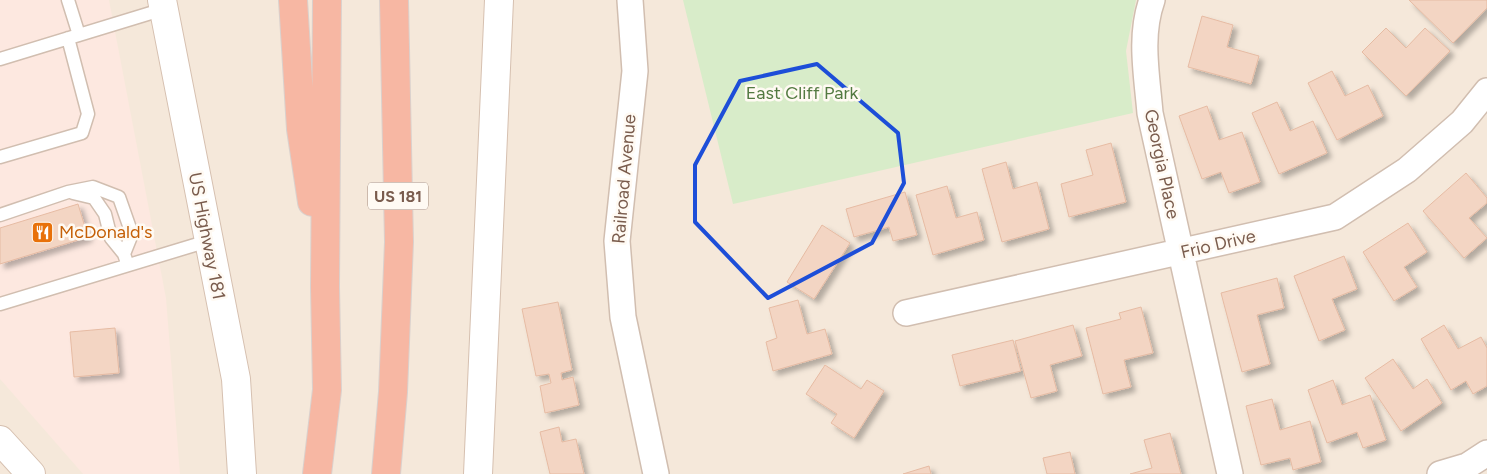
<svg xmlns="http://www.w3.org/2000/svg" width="1487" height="474" font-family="Figtree,sans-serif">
  <defs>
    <filter id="shadow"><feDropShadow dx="4.5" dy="4.5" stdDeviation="2.5" flood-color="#0004"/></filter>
  </defs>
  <rect width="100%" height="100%" fill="#fdf6ec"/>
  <!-- residential -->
  <path fill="#f5e8da" d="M 0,0 L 1487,0 L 1487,474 L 0,474 Z"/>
  <!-- commercial -->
  <path fill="#fde8e0" d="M 0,0 L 109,0 L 166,298 L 180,474 L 83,474 L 0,379 Z"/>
  <!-- green -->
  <path fill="#d8ecc9" d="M 683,0 L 1136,0 L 1126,51 L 1133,113 L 733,204 Z"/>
  <!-- building -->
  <path fill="#f3d5c3" stroke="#e6bba3" filter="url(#shadow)" d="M 1409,0 L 1487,0 L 1487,8 L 1453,43 Z
    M 1202,16 L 1233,25 L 1227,47 L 1259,56 L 1251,84 L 1188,67 Z
    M 1386,28 L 1406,48 L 1425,28 L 1450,51 L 1406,96 L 1362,52 Z
    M 1332,71 L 1345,96 L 1368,85 L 1383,116 L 1337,140 L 1308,83 Z
    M 1277,102 L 1290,131 L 1313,121 L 1327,153 L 1279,174 L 1252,113 Z
    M 1207,106 L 1219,140 L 1242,132 L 1260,182 L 1229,193 L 1221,172 L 1202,179 L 1179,116 Z
    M 1111,143 L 1126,202 L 1069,217 L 1061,184 L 1093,175 L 1086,150 Z
    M 1006,162 L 1013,189 L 1037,182 L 1049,229 L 1002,242 L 982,169 Z
    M 1466,173 L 1487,198 L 1487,203 L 1469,218 L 1487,238 L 1464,258 L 1423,211 Z
    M 947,186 L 956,218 L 977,212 L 984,240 L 933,255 L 916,195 Z
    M 905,192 L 917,235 L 893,241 L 889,227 L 854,237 L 846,209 Z
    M 78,204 L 88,237 L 0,264 L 0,228 Z
    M 1408,223 L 1427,252 L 1404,267 L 1417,287 L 1394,301 L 1363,252 Z
    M 822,225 L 850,243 L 814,299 L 787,282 Z
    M 1344,256 L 1357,289 L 1332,299 L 1345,330 L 1319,341 L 1294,276 Z
    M 1277,278 L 1284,308 L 1257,315 L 1270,364 L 1242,372 L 1221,293 Z
    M 798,300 L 807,334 L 825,329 L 832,354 L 773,371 L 766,342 L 777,338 L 769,308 Z
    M 558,302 L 572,370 L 561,373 L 562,380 L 573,377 L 579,405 L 545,413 L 540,386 L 551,383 L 549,374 L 536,376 L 522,309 Z
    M 1141,307 L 1153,353 L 1124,360 L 1131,387 L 1103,394 L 1086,328 L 1121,319 L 1119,313 Z
    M 1073,325 L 1082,356 L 1050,365 L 1057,391 L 1031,398 L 1015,341 Z
    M 1444,325 L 1458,349 L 1481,337 L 1487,348 L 1487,386 L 1473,394 L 1466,381 L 1451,390 L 1421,339 Z
    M 115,328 L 119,373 L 74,377 L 70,332 Z
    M 1013,340 L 1021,371 L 960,386 L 952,355 Z
    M 1393,359 L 1413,389 L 1427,379 L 1442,403 L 1401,431 L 1365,378 Z
    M 825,365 L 861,389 L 867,380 L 884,391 L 854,438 L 831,423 L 837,414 L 806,394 Z
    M 1333,380 L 1342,405 L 1370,395 L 1386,440 L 1363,448 L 1357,432 L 1327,443 L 1308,390 Z
    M 1272,399 L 1280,430 L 1310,421 L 1321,462 L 1293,470 L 1290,458 L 1261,465 L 1246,406 Z
    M 559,427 L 562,442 L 576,439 L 584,474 L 550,474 L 540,432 Z
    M 1170,433 L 1181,474 L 1130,474 L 1152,468 L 1144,440 Z
    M 1070,452 L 1075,474 L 1047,474 L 1043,458 Z
    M 929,466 L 931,474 L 903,474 Z"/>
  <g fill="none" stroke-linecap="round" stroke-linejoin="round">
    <defs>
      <path id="lane" d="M 68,0 L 79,35
        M 0,59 L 164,9
        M 0,157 L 82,133 L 88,114 L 68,38
        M 73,193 L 94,198 L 105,214 L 111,238 L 124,254 L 126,260
        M 0,215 L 68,192 L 93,187 L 119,197 L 132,234 L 124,254
        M 0,304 L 208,241"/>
      <path id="street" d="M 630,0 L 635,71 L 617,241 L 623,317 L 656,474
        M 1152,0 C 1139,36 1147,76 1150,113 L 1230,474
        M 906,313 L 1335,217 L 1407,170 L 1462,122 L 1487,91
        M 1440,474 L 1467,466 L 1487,453"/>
      <path id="secondary" d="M 162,0 L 236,379 L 242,474
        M 0,440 L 31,474
        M 478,474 L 499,0"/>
      <path id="highway" d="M 293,0 L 301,129 L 312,202
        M 317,474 L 327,390 L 325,287 L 327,0
        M 386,474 L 393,392 L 399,242 L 394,0"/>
    </defs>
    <!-- lane casing -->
    <use href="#lane" stroke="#d1beb0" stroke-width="15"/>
    <!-- street casing -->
    <use href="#street" stroke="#d1beb0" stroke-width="28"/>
    <!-- secondary casing -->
    <use href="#secondary" stroke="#d6c0b0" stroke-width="30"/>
    <!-- highway casing -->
    <use href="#highway" stroke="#dad1cd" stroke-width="30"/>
    <!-- lane -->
    <use href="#lane" stroke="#fff" stroke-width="12"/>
    <!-- street -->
    <use href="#street" stroke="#fff" stroke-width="25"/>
    <!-- secondary -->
    <use href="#secondary" stroke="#fff" stroke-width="28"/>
    <!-- highway -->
    <use href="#highway" stroke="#f7b7a3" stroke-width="28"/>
  </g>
  <!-- marked area -->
  <path fill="none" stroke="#1d4ed8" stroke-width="4" stroke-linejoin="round" d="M 817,64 L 898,133 L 904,183 L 872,243 L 768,298 L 695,222 L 695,165 L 740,81 Z"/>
  <!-- icons -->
  <defs>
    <symbol id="restaurant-square" viewBox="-11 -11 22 22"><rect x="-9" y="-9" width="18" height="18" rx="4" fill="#e8710a" stroke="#fffaf3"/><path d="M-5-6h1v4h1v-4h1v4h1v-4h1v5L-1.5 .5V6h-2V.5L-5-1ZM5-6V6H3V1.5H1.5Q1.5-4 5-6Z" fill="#fff"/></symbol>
  </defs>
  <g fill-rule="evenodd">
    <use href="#restaurant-square" x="30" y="220" width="25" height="25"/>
  </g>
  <g text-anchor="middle" stroke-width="5" stroke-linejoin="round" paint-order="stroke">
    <!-- shield labels -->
    <rect fill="#fffaf3" stroke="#a28b7f" stroke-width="1" x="368" y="182.5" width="60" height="27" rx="4"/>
    <g font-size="16" font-weight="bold" fill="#7a5c4d">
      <text x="398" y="202">US 181</text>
    </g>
    <!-- park labels -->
    <g font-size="18" fill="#537a41" stroke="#fffaf3">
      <text x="802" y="99">East Cliff Park</text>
    </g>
    <!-- street labels -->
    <g font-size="18" fill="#7a5c4d" stroke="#fffaf3">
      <text transform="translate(1162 164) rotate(78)" y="6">Georgia Place</text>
      <text transform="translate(624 179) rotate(-85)" y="6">Railroad Avenue</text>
      <text transform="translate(207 236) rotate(79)" y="6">US Highway 181</text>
      <text transform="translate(1218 244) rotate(-13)" y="6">Frio Drive</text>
    </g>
    <!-- food labels -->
    <g font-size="18" fill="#c56008" stroke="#fffaf3" text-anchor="start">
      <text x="59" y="238">McDonald's</text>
    </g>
  </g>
</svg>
